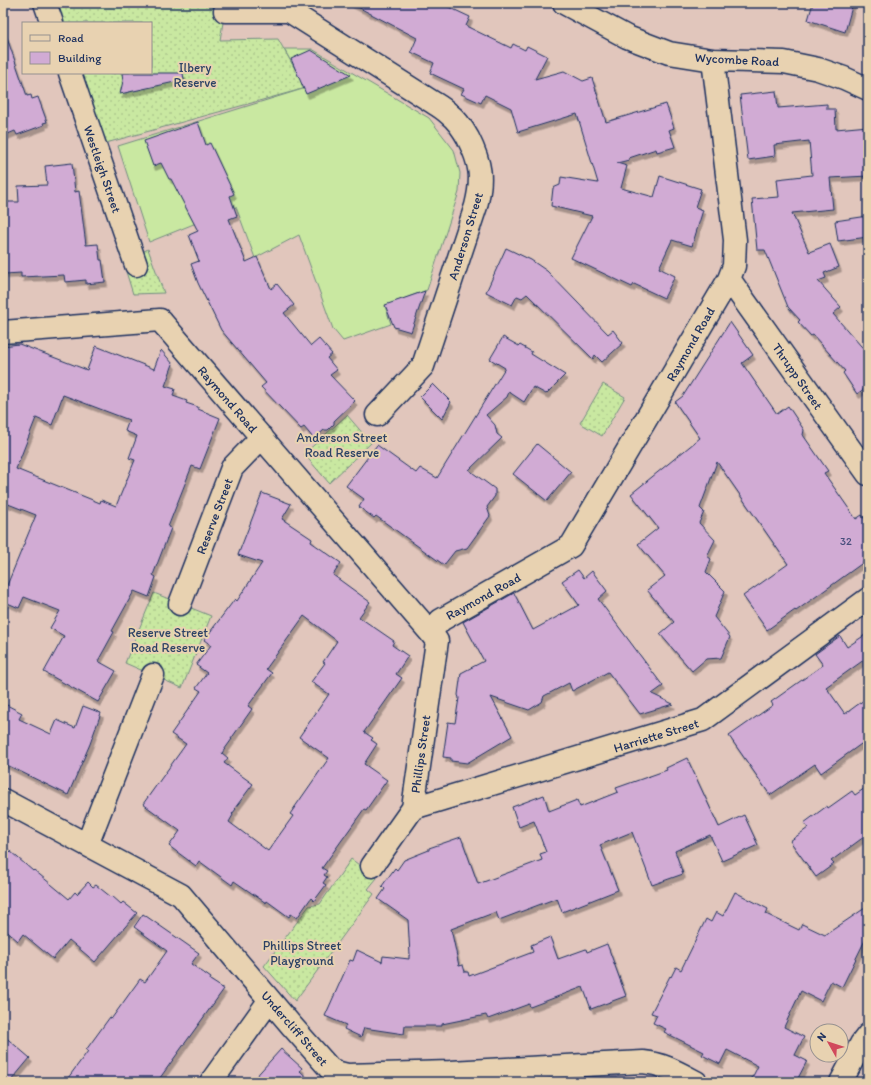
<svg xmlns="http://www.w3.org/2000/svg" width="871" height="1085" font-family="Itim,sans-serif">
  <defs>
    <pattern id="grass-dots" width="8" height="8" patternUnits="userSpaceOnUse"><rect width="8" height="8" fill="#c9e8a1"/><path d="M2 2h.1M6 6h.1" fill="none" stroke="#acc78d" stroke-width="1.8" stroke-linecap="round"/></pattern>
    <filter id="shadow"><feDropShadow dx="2.5" dy="4.5" stdDeviation="0" flood-color="#0004"/></filter>
  </defs>
  <rect width="100%" height="100%" fill="#e1c6bc"/>
  <filter id="ink" filterUnits="userSpaceOnUse"><feTurbulence type="fractalNoise" baseFrequency=".025" numOctaves="2"/><feDisplacementMap in="SourceGraphic" scale="8" xChannelSelector="R" yChannelSelector="G"/><feConvolveMatrix kernelMatrix="1 2 1 2 8 2 1 2 1" color-interpolation-filters="sRGB"/></filter>
  <g filter="url(#ink)">
    <!-- grass -->
    <path fill="url(#grass-dots)" stroke="#728c80" d="M 45,3 L 201,3 L 225,11 L 220,40 L 278,39 L 306,88 L 95,146 L 70,73 L 151,73 L 151,23 L 52,23 Z
      M 148,249 L 164,293 L 133,294 L 123,262 Z
      M 603,384 L 625,397 L 602,436 L 580,423 Z
      M 347,415 L 371,443 L 329,483 L 304,454 Z
      M 154,593 L 211,616 L 182,688 L 125,663 Z
      M 351,859 L 377,878 L 368,889 L 374,894 L 295,1001 L 264,966 L 309,906 L 320,904 Z"/>
    <!-- garden -->
    <path fill="#c9e8a1" stroke="#728c80" d="M 284,49 L 312,49 L 429,118 L 454,150 L 460,173 L 459,192 L 427,290 L 385,306 L 391,324 L 343,341 L 333,329 L 299,235 L 255,258 L 236,207 L 149,242 L 118,146 L 306,88 Z"/>
    <!-- building -->
    <path fill="#d1abd4" stroke="#1b2f5e" fill-rule="evenodd" filter="url(#shadow)" d="M 350,3 L 440,3 L 470,17 L 466,26 L 511,48 L 513,44 L 525,50 L 527,46 L 547,56 L 535,79 L 564,71 L 583,81 L 592,78 L 606,122 L 666,104 L 674,128 L 669,130 L 675,147 L 657,152 L 656,149 L 629,158 L 629,160 L 617,163 L 627,166 L 621,188 L 654,197 L 660,176 L 701,189 L 695,207 L 703,210 L 692,246 L 672,240 L 659,268 L 675,276 L 664,298 L 634,284 L 632,287 L 571,258 L 592,216 L 551,206 L 553,188 L 560,185 L 561,177 L 598,183 L 577,114 L 518,132 L 511,108 L 485,95 L 481,103 L 461,94 L 464,89 L 430,73 L 434,63 L 411,52 L 417,38 Z
      M 813,3 L 853,3 L 845,32 L 808,20 Z
      M 3,35 L 6,35 L 27,96 L 31,95 L 32,99 L 38,97 L 47,122 L 43,123 L 44,125 L 17,135 L 15,131 L 3,136 Z
      M 311,50 L 351,75 L 306,94 L 291,59 Z
      M 122,73 L 183,73 L 184,80 L 120,94 L 123,81 Z
      M 776,91 L 778,108 L 827,104 L 827,109 L 835,109 L 836,129 L 868,126 L 868,176 L 830,178 L 833,209 L 792,213 L 809,252 L 830,244 L 839,267 L 824,273 L 826,278 L 818,281 L 841,307 L 833,314 L 868,354 L 868,386 L 857,394 L 843,373 L 845,371 L 813,335 L 811,336 L 798,322 L 800,320 L 788,307 L 765,250 L 757,250 L 752,199 L 779,197 L 777,179 L 812,175 L 809,141 L 774,145 L 775,156 L 748,160 L 740,95 Z
      M 198,122 L 206,145 L 210,143 L 234,194 L 230,196 L 237,216 L 229,219 L 246,262 L 257,257 L 271,289 L 277,284 L 294,305 L 284,313 L 311,346 L 319,339 L 332,354 L 327,358 L 337,370 L 330,375 L 355,401 L 334,421 L 334,424 L 328,430 L 324,430 L 314,439 L 304,427 L 301,429 L 261,387 L 266,383 L 221,330 L 198,283 L 191,264 L 199,261 L 189,235 L 198,231 L 171,179 L 169,179 L 161,163 L 153,166 L 144,141 Z
      M 72,163 L 75,192 L 79,191 L 86,245 L 98,244 L 100,260 L 102,260 L 105,282 L 86,284 L 86,280 L 65,282 L 64,275 L 21,277 L 21,273 L 5,274 L 3,202 L 19,202 L 18,186 L 47,185 L 45,166 Z
      M 868,216 L 868,237 L 838,241 L 835,221 Z
      M 506,248 L 531,260 L 547,271 L 608,334 L 613,330 L 623,343 L 602,362 L 595,355 L 593,359 L 527,294 L 522,298 L 517,296 L 512,305 L 486,292 Z
      M 425,291 L 411,332 L 394,327 L 385,305 Z
      M 730,322 L 753,355 L 742,363 L 777,414 L 788,406 L 804,430 L 803,435 L 828,471 L 824,473 L 856,519 L 862,515 L 868,524 L 868,559 L 796,611 L 795,610 L 767,630 L 743,596 L 788,564 L 717,462 L 700,508 L 704,512 L 699,523 L 715,540 L 707,556 L 711,559 L 706,572 L 725,591 L 714,617 L 730,637 L 721,658 L 706,659 L 692,671 L 660,634 L 674,622 L 647,590 L 665,576 L 638,544 L 658,528 L 631,494 L 700,438 L 675,402 L 683,396 Z
      M 503,337 L 519,346 L 520,345 L 532,352 L 531,354 L 565,375 L 546,394 L 533,387 L 524,402 L 509,392 L 507,397 L 486,415 L 495,425 L 497,434 L 502,438 L 469,470 L 495,489 L 495,496 L 487,507 L 490,516 L 467,548 L 455,551 L 444,565 L 376,516 L 374,518 L 359,507 L 364,499 L 346,486 L 377,445 L 416,473 L 420,468 L 437,478 L 505,368 L 490,359 Z
      M 19,344 L 87,370 L 96,346 L 154,369 L 161,350 L 173,364 L 165,386 L 175,389 L 173,396 L 187,401 L 186,403 L 198,407 L 198,409 L 220,418 L 200,469 L 192,466 L 177,504 L 168,527 L 171,528 L 153,575 L 156,577 L 149,597 L 134,591 L 112,631 L 114,632 L 98,661 L 116,671 L 98,702 L 44,672 L 64,636 L 50,628 L 60,611 L 24,597 L 19,608 L 3,601 L 3,595 L 36,515 L 3,502 L 3,346 ZM 63,395 L 129,420 L 125,431 L 137,436 L 129,458 L 135,460 L 116,506 L 101,500 L 100,503 L 16,469 L 36,418 L 52,425 Z
      M 433,384 L 451,402 L 442,419 L 420,397 Z
      M 537,444 L 571,472 L 547,501 L 513,474 Z
      M 262,493 L 291,504 L 282,519 L 312,539 L 311,542 L 341,563 L 333,575 L 370,602 L 359,617 L 394,641 L 392,645 L 408,656 L 396,674 L 402,678 L 364,732 L 373,738 L 371,740 L 377,744 L 364,764 L 387,780 L 366,810 L 364,809 L 322,868 L 327,871 L 324,875 L 327,877 L 323,883 L 326,885 L 314,901 L 311,898 L 297,918 L 291,914 L 289,917 L 267,901 L 266,903 L 234,881 L 232,885 L 199,861 L 196,866 L 169,846 L 180,831 L 143,804 L 186,744 L 171,734 L 201,691 L 196,688 L 207,673 L 196,665 L 211,645 L 204,640 L 235,599 L 237,601 L 262,563 L 238,555 ZM 304,616 L 337,641 L 323,662 L 325,663 L 311,682 L 329,694 L 299,737 L 329,758 L 290,814 L 293,816 L 268,851 L 229,822 L 233,815 L 232,814 L 236,809 L 235,808 L 253,784 L 224,763 L 228,758 L 222,753 L 232,739 L 231,739 L 252,709 L 248,706 L 272,673 L 266,669 Z
      M 578,570 L 584,578 L 592,571 L 607,591 L 598,599 L 663,686 L 652,694 L 673,704 L 640,714 L 608,672 L 572,691 L 569,683 L 544,696 L 542,702 L 529,710 L 491,697 L 512,736 L 467,763 L 451,761 L 451,758 L 443,757 L 448,722 L 455,723 L 459,698 L 458,695 L 461,673 L 484,661 L 463,622 L 514,593 L 533,630 L 579,605 L 562,581 Z
      M 868,633 L 868,657 L 826,687 L 845,714 L 868,697 L 868,739 L 821,773 L 815,764 L 770,795 L 729,736 L 773,705 L 771,702 L 823,665 L 815,654 L 840,636 L 847,647 Z
      M 3,703 L 22,713 L 19,719 L 51,734 L 57,720 L 75,728 L 83,706 L 101,713 L 90,744 L 68,795 L 3,763 Z
      M 687,758 L 719,827 L 744,815 L 758,845 L 722,861 L 710,835 L 675,851 L 683,874 L 652,885 L 632,832 L 600,845 L 618,890 L 562,912 L 557,898 L 499,920 L 496,912 L 451,929 L 459,966 L 463,965 L 465,972 L 468,972 L 469,976 L 533,952 L 531,945 L 550,937 L 558,959 L 586,949 L 587,952 L 607,944 L 626,996 L 591,1009 L 583,987 L 530,1007 L 529,1004 L 488,1019 L 486,1015 L 442,1024 L 442,1026 L 405,1026 L 404,1034 L 364,1028 L 361,1037 L 344,1029 L 346,1025 L 325,1016 L 350,960 L 353,961 L 357,950 L 382,962 L 383,956 L 409,959 L 409,955 L 410,955 L 408,920 L 378,899 L 385,889 L 382,886 L 395,868 L 397,870 L 404,860 L 429,850 L 429,848 L 461,837 L 478,884 L 542,860 L 540,854 L 546,852 L 534,821 L 519,827 L 512,807 L 544,795 L 549,811 L 577,800 L 580,807 L 618,792 L 616,788 L 667,770 L 666,768 Z
      M 868,786 L 868,834 L 831,861 L 834,864 L 816,877 L 790,841 L 808,828 L 804,823 L 827,806 L 828,808 L 852,791 L 855,795 Z
      M 3,845 L 33,871 L 34,870 L 69,899 L 75,892 L 77,894 L 88,882 L 93,887 L 96,885 L 111,897 L 112,896 L 121,904 L 123,902 L 137,913 L 95,962 L 69,940 L 53,959 L 23,934 L 18,941 L 3,928 Z
      M 735,892 L 768,909 L 766,914 L 799,930 L 802,924 L 825,935 L 868,906 L 868,934 L 842,987 L 831,981 L 821,1001 L 801,991 L 784,1027 L 804,1037 L 795,1055 L 807,1061 L 796,1082 L 750,1082 L 758,1066 L 727,1050 L 720,1064 L 702,1055 L 704,1052 L 664,1032 L 666,1029 L 653,1023 L 657,1015 L 651,1013 L 670,976 L 671,977 L 676,967 L 681,970 L 706,919 L 711,922 L 716,912 L 723,916 Z
      M 143,914 L 199,953 L 191,964 L 211,978 L 210,980 L 224,989 L 157,1082 L 65,1082 L 88,1051 L 86,1050 L 110,1017 L 112,1018 L 140,979 L 145,982 L 167,951 L 134,927 Z
      M 3,1035 L 30,1058 L 10,1082 L 3,1082 Z
      M 281,1049 L 302,1068 L 300,1071 L 312,1082 L 251,1082 Z"/>
    <g fill="none" stroke-linecap="round" stroke-linejoin="round">
      <defs>
        <path id="minor" d="M 45,3 L 52,23
          M 564,3 L 627,37 L 669,53 L 713,60 L 784,62 L 818,69 L 844,78 L 868,89
          M 225,11 L 289,11 L 292,3
          M 289,11 L 434,103 C 439,106 445,110 449,114 C 457,120 463,129 468,138 C 481,164 483,178 476,206 L 423,366 L 377,415
          M 70,73 L 136,265
          M 729,279 L 868,474
          M 3,332 L 160,320 L 430,632 L 437,641 L 413,808 L 372,866
          M 180,604 L 232,468 L 262,437
          M 430,632 L 441,620 L 571,546 L 729,279 L 734,266 L 735,240 L 713,60
          M 3,800 L 181,895 L 291,1025 L 330,1069 L 339,1073 L 347,1075 L 450,1072 L 643,1062 C 664,1064 677,1072 696,1082
          M 413,808 L 703,720 L 868,599
          M 87,845 L 153,675
          M 211,1082 L 269,1001
          M 841,1082 L 861,1044 L 868,1035"/>
      </defs>
      <!-- minor casing -->
      <use href="#minor" stroke="#1b2f5e" stroke-width="25"/>
      <!-- minor -->
      <use href="#minor" stroke="#e8d2b1" stroke-width="22"/>
    </g>
  </g>
  <g text-anchor="middle" stroke-width="4" stroke-linejoin="round" paint-order="stroke">
    <!-- number labels -->
    <g font-size="11" fill="#484e7c">
      <text x="846" y="545">32</text>
    </g>
    <!-- street labels -->
    <g font-size="13" fill="#1b2f5e" stroke="#e8d2b1">
      <text transform="translate(737 59) rotate(3)" y="5">Wycombe Road</text>
      <text transform="translate(103 169) rotate(71)" y="5">Westleigh Street</text>
      <text transform="translate(465 236) rotate(-73)" y="5">Anderson Street</text>
      <text transform="translate(690 344) rotate(-60)" y="5">Raymond Road</text>
      <text transform="translate(798 376) rotate(55)" y="5">Thrupp Street</text>
      <text transform="translate(228 399) rotate(49)" y="5">Raymond Road</text>
      <text transform="translate(214 516) rotate(-69)" y="5">Reserve Street</text>
      <text transform="translate(483 596) rotate(-29)" y="5">Raymond Road</text>
      <text transform="translate(656 735) rotate(-17)" y="5">Harriette Street</text>
      <text transform="translate(420 754) rotate(-82)" y="5">Phillips Street</text>
      <text transform="translate(295 1028) rotate(49)" y="5">Undercliff Street</text>
    </g>
    <!-- park labels -->
    <g font-size="13" fill="#2c4265" stroke="#e8d2b1">
      <text x="195" y="72">Ilbery<tspan x="195" dy="15">Reserve</tspan></text>
      <text x="342" y="442">Anderson Street<tspan x="342" dy="15">Road Reserve</tspan></text>
      <text x="168" y="637">Reserve Street<tspan x="168" dy="15">Road Reserve</tspan></text>
      <text x="302" y="950">Phillips Street<tspan x="302" dy="15">Playground</tspan></text>
    </g>
  </g>
  <!-- margin -->
  <rect width="871" height="1085" fill="none" stroke="#e8d2b1" stroke-width="16"/>
  <rect x="8" y="8" width="855" height="1069" fill="none" stroke="#1b2f5e" stroke-width="1.5" filter="url(#ink)"/>
  <!-- legend -->
  <rect x="22" y="22" width="130" height="52" fill="#e8d2b1" stroke="#969190"/>
  <rect x="30" y="35" width="20" height="6" fill="#e8d2b1" stroke="#969190"/>
  <text x="58" y="42" font-size="12" fill="#1b2f5e">Road</text>
  <rect x="30" y="52" width="20" height="12" fill="#d1abd4" stroke="#969190"/>
  <text x="58" y="62" font-size="12" fill="#1b2f5e">Building</text>
  <!-- north arrow -->
  <g transform="translate(829 1043) rotate(309)"><circle r="19" fill="#e8d2b1" stroke="#969190"/>
  <path d="M0-3L7 15L0 10L-7 15Z" fill="#d1495b"/>
  <text y="-6" font-size="11" font-weight="bold" text-anchor="middle" fill="#1b2f5e">N</text>
  </g>
</svg>
